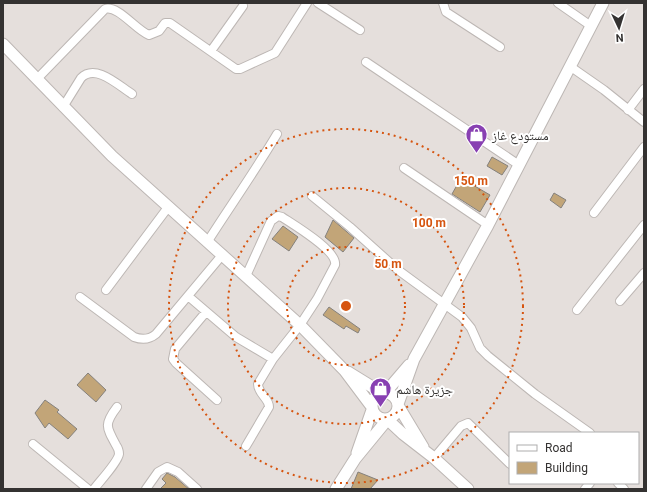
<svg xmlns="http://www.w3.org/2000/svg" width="647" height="492" font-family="Roboto,'Noto Naskh Arabic',sans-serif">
  <rect width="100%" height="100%" fill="#e5dfdc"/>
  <!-- building -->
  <path fill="#c2a578" stroke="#84817d" d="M 492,157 L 508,166 L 502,175 L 487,166 Z
    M 461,178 L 490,195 L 480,212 L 452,194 Z
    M 554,193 L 566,200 L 561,208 L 550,200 Z
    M 333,220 L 354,238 L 343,252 L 325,237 Z
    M 283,226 L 298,237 L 289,251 L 272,239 Z
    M 329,307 L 360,329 L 358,333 L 346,326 L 344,329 L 323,315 Z
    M 88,373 L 106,390 L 96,402 L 77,385 Z
    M 45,400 L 59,410 L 57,412 L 77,429 L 68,439 L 49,423 L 45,428 L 35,413 Z
    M 358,472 L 378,480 L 370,489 L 351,489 Z
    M 167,473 L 175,477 L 189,489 L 160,489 L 166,483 L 162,479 Z"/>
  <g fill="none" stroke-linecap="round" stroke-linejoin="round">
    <defs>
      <path id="street" d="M 318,3 L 360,30
        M 443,3 L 446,12 L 500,47
        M 558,3 L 591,26
        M 211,51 L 243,6
        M 366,62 L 519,165
        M 571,67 L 604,90 L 644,122
        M 37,79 L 105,9 C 118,5 136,30 149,35 L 159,31 L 165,23 L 170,23 L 236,69 L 240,69 L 275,53 L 307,3
        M 63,107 L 81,78 C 96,63 119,86 132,94
        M 628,110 L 644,89
        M 404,168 L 488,225
        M 312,196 L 350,227 L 398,270 L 462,317 L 471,328 L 480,348 L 488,356 L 535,394 L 590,433
        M 594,213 L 644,147
        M 208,241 C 231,205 255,171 277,134
        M 106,290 L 169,206
        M 188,296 L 236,337 L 273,359
        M 80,297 L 134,337 C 142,340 150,339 156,334 L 223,254
        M 620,301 L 644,273
        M 577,310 L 644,225
        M 206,312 L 175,349 L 173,359 L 176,363 L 217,400
        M 33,444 L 88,489
        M 246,446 L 269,407 C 269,398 258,394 258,384 L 273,359 L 300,325 L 317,299 L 335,265 C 338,251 294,225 282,217 L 278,216 L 271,221 L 246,276
        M 434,458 L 461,426 L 468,423 L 510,464
        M 618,483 L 624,489
        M 94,489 C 100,481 118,462 119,454 C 119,450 118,448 116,445 C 106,427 104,424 117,407
        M 146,489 L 158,472 L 167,467 L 178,472 L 197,489
        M 585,489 L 590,483"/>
      <path id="secondary" d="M 3,44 L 112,156 L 300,325 L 345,371 L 372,407
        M 348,372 L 382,393
        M372 406a13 13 0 1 1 26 0a13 13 0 1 1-26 0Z
        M 385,393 L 409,365
        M 398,404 L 414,359 L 488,225 L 603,3
        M 399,407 L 423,447
        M 388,420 L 403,434 L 434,458 L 468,489
        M 357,453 L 372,410
        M 336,489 L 355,459 L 387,420"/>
    </defs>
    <!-- street casing -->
    <use href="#street" stroke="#bdb7b4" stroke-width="10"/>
    <!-- secondary casing -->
    <use href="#secondary" stroke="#bdb7b4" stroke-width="13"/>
    <!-- street -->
    <use href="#street" stroke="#fff" stroke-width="8"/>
    <!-- secondary -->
    <use href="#secondary" stroke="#fff" stroke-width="11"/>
  </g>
  <!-- distance rings -->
  <g fill="none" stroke="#d65510" stroke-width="2" stroke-dasharray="2 4">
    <circle cx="346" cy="306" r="59"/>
    <circle cx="346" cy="306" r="118"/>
    <circle cx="346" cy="306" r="177"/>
  </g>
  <!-- icons -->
  <defs>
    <symbol id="shop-pin" viewBox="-11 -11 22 30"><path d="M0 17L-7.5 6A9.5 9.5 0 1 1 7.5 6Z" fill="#8840b2" stroke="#fff"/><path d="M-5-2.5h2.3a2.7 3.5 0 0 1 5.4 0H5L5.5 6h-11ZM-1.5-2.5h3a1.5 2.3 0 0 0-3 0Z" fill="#fff"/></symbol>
  </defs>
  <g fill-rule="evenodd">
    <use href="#shop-pin" x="464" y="122" width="25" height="34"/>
    <use href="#shop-pin" x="368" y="376" width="25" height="34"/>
  </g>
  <g text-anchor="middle" stroke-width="4" stroke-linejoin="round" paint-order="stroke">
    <!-- poi labels -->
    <g font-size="13" fill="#343231" stroke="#fff" text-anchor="start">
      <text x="492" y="140">مستودع غاز</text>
      <text x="396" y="394">جزيرة هاشم</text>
    </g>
  </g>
  <circle cx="346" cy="306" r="6" fill="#d65510" stroke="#fff" stroke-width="2"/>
  <g font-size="12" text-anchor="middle" font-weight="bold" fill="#d65510" stroke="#fff" stroke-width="4" stroke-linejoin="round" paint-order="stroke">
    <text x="471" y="185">150 m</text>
    <text x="429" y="227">100 m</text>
    <text x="388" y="268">50 m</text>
  </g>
  <!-- border -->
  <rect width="647" height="492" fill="none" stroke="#343231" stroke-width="8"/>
  <!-- legend -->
  <rect x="509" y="432" width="130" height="52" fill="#ffffff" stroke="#aeadad"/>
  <rect x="517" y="445" width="20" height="6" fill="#ffffff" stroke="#aeadad"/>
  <text x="545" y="452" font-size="12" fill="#343231">Road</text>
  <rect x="517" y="462" width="20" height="12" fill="#c2a578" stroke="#aeadad"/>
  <text x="545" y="472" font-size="12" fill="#343231">Building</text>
  <!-- north arrow -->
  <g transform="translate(619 28) rotate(176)" stroke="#ffffff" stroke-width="3" paint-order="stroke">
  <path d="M0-3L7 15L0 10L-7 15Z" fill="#343231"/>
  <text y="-6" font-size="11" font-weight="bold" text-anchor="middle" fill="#343231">N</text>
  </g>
</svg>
